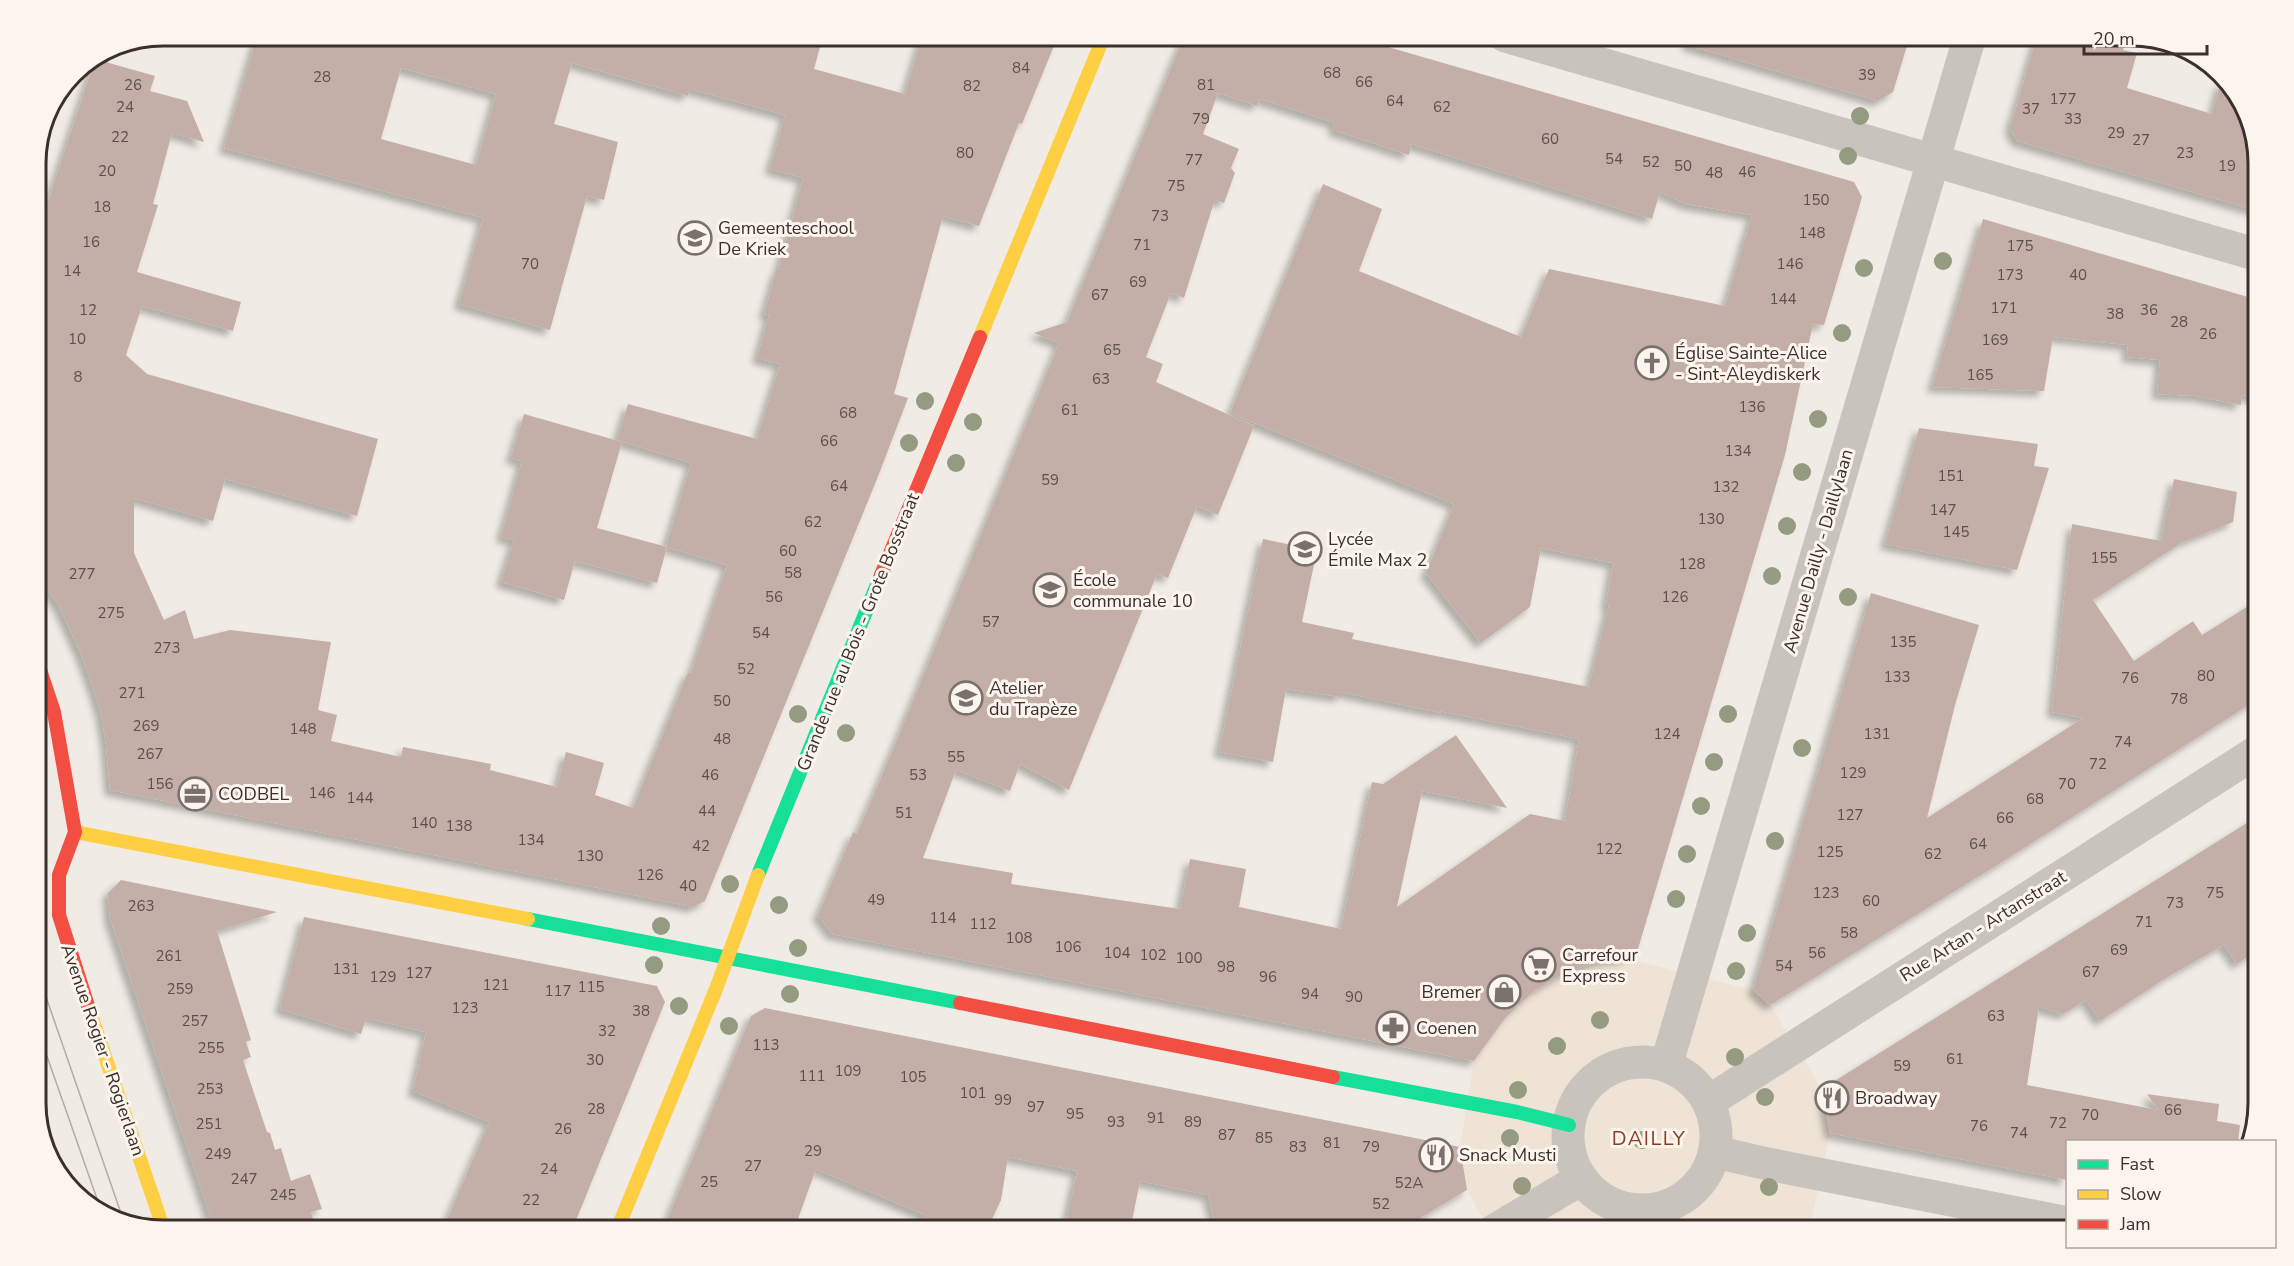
<svg xmlns="http://www.w3.org/2000/svg" width="2294" height="1266" font-family="'Nunito Sans',sans-serif">
  <defs>
    <filter id="shadow"><feDropShadow dx="-5.5" dy="5.5" stdDeviation="3" flood-color="#0004"/></filter>
  </defs>
  <rect width="100%" height="100%" fill="#f0ebe5"/>
  <!-- plaza -->
  <path fill="#eee3d5" d="M 1625,958 L 1753,990 L 1770,1005 L 1822,1089 L 1830,1133 L 1812,1218 L 1805,1230 L 1489,1230 L 1467,1190 L 1460,1147 L 1474,1061 L 1506,1017 L 1534,991 L 1566,972 L 1600,961 Z"/>
  <!-- building -->
  <path fill="#c3afa7" fill-rule="evenodd" filter="url(#shadow)" d="M 257,36 L 823,36 L 814,69 L 905,94 L 922,36 L 1058,36 L 1022,124 L 1019,123 L 979,226 L 943,216 L 894,394 L 908,398 L 879,474 L 705,901 L 693,907 L 110,790 L 106,744 L 101,713 L 92,684 L 80,652 L 59,606 L 36,571 L 36,238 L 95,59 L 155,76 L 150,91 L 187,101 L 204,142 L 172,133 L 153,204 L 158,205 L 137,272 L 241,302 L 233,331 L 142,306 L 126,355 L 147,374 L 378,439 L 357,516 L 225,479 L 213,521 L 134,498 L 134,553 L 164,620 L 185,610 L 194,639 L 230,630 L 331,642 L 318,710 L 337,715 L 331,741 L 401,757 L 403,747 L 491,764 L 490,770 L 557,787 L 566,752 L 604,763 L 595,795 L 633,808 L 688,672 L 691,673 L 727,565 L 666,547 L 691,463 L 617,440 L 628,404 L 757,439 L 780,364 L 757,358 L 769,315 L 764,314 L 776,271 L 778,271 L 803,178 L 770,169 L 785,115 L 690,89 L 688,96 L 572,63 L 554,124 L 618,142 L 604,200 L 587,196 L 550,330 L 459,304 L 483,218 L 224,148 ZM 401,68 L 496,94 L 476,165 L 381,139 Z
    M 1184,36 L 1350,36 L 1854,182 L 1862,197 L 1824,325 L 1813,324 L 1785,455 L 1638,949 L 1625,958 L 1600,961 L 1566,972 L 1534,991 L 1506,1017 L 1474,1061 L 832,934 L 818,915 L 853,832 L 857,834 L 895,745 L 1059,343 L 1034,333 L 1067,322 ZM 1218,93 L 1257,106 L 1260,99 L 1335,123 L 1333,130 L 1409,155 L 1411,144 L 1652,219 L 1660,192 L 1686,204 L 1752,215 L 1725,306 L 1549,269 L 1521,337 L 1359,271 L 1382,209 L 1323,184 L 1230,413 L 1454,504 L 1426,573 L 1481,643 L 1530,607 L 1541,548 L 1613,563 L 1606,605 L 1609,605 L 1589,687 L 1352,639 L 1354,633 L 1302,622 L 1317,550 L 1263,539 L 1219,752 L 1273,762 L 1286,689 L 1341,697 L 1341,692 L 1441,713 L 1439,711 L 1579,739 L 1565,821 L 1530,814 L 1397,907 L 1422,791 L 1507,808 L 1456,735 L 1383,784 L 1372,782 L 1341,929 L 1239,907 L 1246,869 L 1190,859 L 1180,909 L 1011,884 L 1013,873 L 923,858 L 956,770 L 1010,791 L 1020,764 L 1069,790 L 1157,574 L 1168,578 L 1197,506 L 1218,515 L 1254,426 L 1156,382 L 1163,364 L 1146,357 L 1171,293 L 1184,298 L 1215,199 L 1224,203 L 1235,173 L 1231,168 L 1239,149 L 1203,134 Z
    M 1688,36 L 1910,36 L 1893,92 L 1878,101 L 1687,45 Z
    M 2037,36 L 2127,36 L 2123,50 L 2137,53 L 2127,88 L 2212,114 L 2221,80 L 2241,100 L 2258,156 L 2258,211 L 2017,141 L 2010,128 Z
    M 1983,219 L 2258,300 L 2258,399 L 2242,395 L 2241,405 L 2196,396 L 2157,394 L 2160,360 L 2127,357 L 2128,345 L 2053,337 L 2044,391 L 1932,387 Z
    M 524,414 L 622,442 L 597,528 L 667,547 L 657,583 L 575,561 L 564,600 L 501,582 L 514,540 L 501,537 L 522,461 L 511,458 Z
    M 1919,428 L 2038,444 L 2034,466 L 2049,468 L 2017,570 L 1885,544 Z
    M 2174,479 L 2237,492 L 2233,522 L 2178,544 L 2180,544 L 2093,600 L 2134,661 L 2193,621 L 2202,635 L 2258,600 L 2258,699 L 2002,862 L 1770,1005 L 1753,990 L 1871,593 L 1979,625 L 1955,705 L 1927,818 L 2083,718 L 2052,712 L 2072,524 L 2161,541 Z
    M 2258,816 L 2258,950 L 2237,964 L 2224,945 L 2169,976 L 2100,1021 L 2086,1000 L 2063,1014 L 2039,1007 L 2027,1085 L 2158,1110 L 2147,1094 L 2219,1104 L 2217,1121 L 2240,1125 L 2238,1142 L 2067,1142 L 2067,1180 L 1830,1133 L 1822,1089 Z
    M 121,880 L 277,912 L 217,931 L 251,1040 L 246,1042 L 251,1057 L 243,1060 L 267,1132 L 270,1133 L 275,1150 L 281,1148 L 291,1181 L 310,1174 L 322,1209 L 311,1212 L 316,1230 L 215,1230 L 110,919 L 108,893 Z
    M 304,917 L 657,986 L 665,1002 L 572,1230 L 472,1230 L 447,1220 L 489,1122 L 413,1091 L 426,1032 L 366,1018 L 361,1034 L 280,1009 Z
    M 765,1008 L 1460,1147 L 1467,1190 L 1400,1230 L 1220,1230 L 1214,1219 L 1208,1195 L 1140,1181 L 1131,1226 L 1113,1229 L 1067,1220 L 1077,1171 L 1008,1157 L 1001,1200 L 987,1230 L 919,1230 L 925,1215 L 816,1169 L 794,1230 L 663,1230 L 751,1016 Z"/>
  <g fill="none" stroke-linecap="round" stroke-linejoin="round">
    <!-- street -->
    <path stroke="#c9c3be" stroke-width="33" d="M 1505,36 L 2258,255
      M1568 1136a74 74 0 1 1 148 0a74 74 0 1 1-148 0Z
      M 1666,1066 L 1970,36
      M 1708,1102 L 2258,751
      M 1715,1152 L 1768,1164 L 2068,1223
      M 1495,1230 L 1581,1179"/>
    <!-- fast -->
    <path stroke="#16e098" stroke-width="14" d="M 758,875 L 881,575
      M 528,919 L 960,1003
      M 1333,1077 L 1517,1112 L 1569,1125"/>
    <!-- slow -->
    <path stroke="#ffcf43" stroke-width="14" d="M 980,337 L 1104,36
      M 75,832 L 528,919
      M 89,1009 L 164,1230
      M 617,1230 L 716,989 L 758,875"/>
    <!-- jam -->
    <path stroke="#f24e42" stroke-width="14" d="M 881,575 L 980,337
      M 36,658 L 54,712 L 75,832 L 59,875 L 59,915 L 89,1009
      M 960,1003 L 1333,1077"/>
    <!-- tram -->
    <path stroke="#b1aca8" stroke-width="1.5" d="M 36,968 L 123,1219
      M 36,1025 L 102,1213"/>
  </g>
  <!-- trees -->
  <g fill="#959b80">
    <circle cx="1860" cy="116" r="9"/>
    <circle cx="1848" cy="156" r="9"/>
    <circle cx="1943" cy="261" r="9"/>
    <circle cx="1864" cy="268" r="9"/>
    <circle cx="1842" cy="333" r="9"/>
    <circle cx="925" cy="401" r="9"/>
    <circle cx="1818" cy="419" r="9"/>
    <circle cx="973" cy="422" r="9"/>
    <circle cx="909" cy="443" r="9"/>
    <circle cx="956" cy="463" r="9"/>
    <circle cx="1802" cy="472" r="9"/>
    <circle cx="1787" cy="526" r="9"/>
    <circle cx="1772" cy="576" r="9"/>
    <circle cx="1848" cy="597" r="9"/>
    <circle cx="798" cy="714" r="9"/>
    <circle cx="1728" cy="714" r="9"/>
    <circle cx="846" cy="733" r="9"/>
    <circle cx="1802" cy="748" r="9"/>
    <circle cx="1714" cy="762" r="9"/>
    <circle cx="1701" cy="806" r="9"/>
    <circle cx="1775" cy="841" r="9"/>
    <circle cx="1687" cy="854" r="9"/>
    <circle cx="730" cy="884" r="9"/>
    <circle cx="1676" cy="899" r="9"/>
    <circle cx="779" cy="905" r="9"/>
    <circle cx="661" cy="926" r="9"/>
    <circle cx="1747" cy="933" r="9"/>
    <circle cx="798" cy="948" r="9"/>
    <circle cx="654" cy="965" r="9"/>
    <circle cx="1736" cy="971" r="9"/>
    <circle cx="790" cy="994" r="9"/>
    <circle cx="679" cy="1006" r="9"/>
    <circle cx="1600" cy="1020" r="9"/>
    <circle cx="729" cy="1026" r="9"/>
    <circle cx="1557" cy="1046" r="9"/>
    <circle cx="1735" cy="1057" r="9"/>
    <circle cx="1518" cy="1090" r="9"/>
    <circle cx="1765" cy="1097" r="9"/>
    <circle cx="1510" cy="1138" r="9"/>
    <circle cx="1642" cy="1140" r="9"/>
    <circle cx="1522" cy="1186" r="9"/>
    <circle cx="1769" cy="1187" r="9"/>
  </g>
  <!-- icons -->
  <defs>
    <symbol id="school-ring" viewBox="-11 -11 22 22"><circle r="9.5" fill="#fbf5ee" stroke="#7a716c" stroke-width="1.5"/><path d="M0-5L7-2L0 1L-7-2ZM-4 1L0 2.5L4 1V4Q0 6-4 4Z" fill="#7a716c"/></symbol>
    <symbol id="church-ring" viewBox="-11 -11 22 22"><circle r="9.5" fill="#fbf5ee" stroke="#7a716c" stroke-width="1.5"/><path d="M-1.2-6h2.4v3.5h3.3v2.4h-3.3V6h-2.4V-.1h-3.3v-2.4h3.3Z" fill="#7a716c"/></symbol>
    <symbol id="office-ring" viewBox="-11 -11 22 22"><circle r="9.5" fill="#fbf5ee" stroke="#7a716c" stroke-width="1.5"/><path d="M-6-3h4V-5.5h4V-3h4V5H-6ZM-1-4.5V-3h2v-1.5ZM-6 0V1H6V0Z" fill="#7a716c"/></symbol>
    <symbol id="supermarket-ring" viewBox="-11 -11 22 22"><circle r="9.5" fill="#fbf5ee" stroke="#7a716c" stroke-width="1.5"/><path d="M-6-5.5h2.5l.6 2H6L4.5 2H-2.5L-4.4-4H-6ZM-1.5 3.2a1.3 1.3 0 1 0 .1 0ZM3 3.2a1.3 1.3 0 1 0 .1 0Z" fill="#7a716c"/></symbol>
    <symbol id="shop-ring" viewBox="-11 -11 22 22"><circle r="9.5" fill="#fbf5ee" stroke="#7a716c" stroke-width="1.5"/><path d="M-5-2.5h2.3a2.7 3.5 0 0 1 5.4 0H5L5.5 6h-11ZM-1.5-2.5h3a1.5 2.3 0 0 0-3 0Z" fill="#7a716c"/></symbol>
    <symbol id="pharmacy-ring" viewBox="-11 -11 22 22"><circle r="9.5" fill="#fbf5ee" stroke="#7a716c" stroke-width="1.5"/><path d="M-2-6h4v4h4v4h-4v4h-4v-4h-4v-4h4Z" fill="#7a716c"/></symbol>
    <symbol id="restaurant-ring" viewBox="-11 -11 22 22"><circle r="9.5" fill="#fbf5ee" stroke="#7a716c" stroke-width="1.5"/><path d="M-5-6h1v4h1v-4h1v4h1v-4h1v5L-1.5 .5V6h-2V.5L-5-1ZM5-6V6H3V1.5H1.5Q1.5-4 5-6Z" fill="#7a716c"/></symbol>
  </defs>
  <g fill-rule="evenodd">
    <use href="#school-ring" x="676" y="219" width="38" height="38"/>
    <use href="#church-ring" x="1633" y="344" width="38" height="38"/>
    <use href="#school-ring" x="1286" y="530" width="38" height="38"/>
    <use href="#school-ring" x="1031" y="571" width="38" height="38"/>
    <use href="#school-ring" x="947" y="679" width="38" height="38"/>
    <use href="#office-ring" x="176" y="775" width="38" height="38"/>
    <use href="#supermarket-ring" x="1520" y="946" width="38" height="38"/>
    <use href="#shop-ring" x="1485" y="973" width="38" height="38"/>
    <use href="#pharmacy-ring" x="1374" y="1009" width="38" height="38"/>
    <use href="#restaurant-ring" x="1813" y="1079" width="38" height="38"/>
    <use href="#restaurant-ring" x="1417" y="1136" width="38" height="38"/>
  </g>
  <g text-anchor="middle" stroke-width="6" stroke-linejoin="round" paint-order="stroke">
    <!-- number labels -->
    <g font-size="15" fill="#5d504a">
      <text x="1021" y="73">84</text>
      <text x="1332" y="78">68</text>
      <text x="1867" y="80">39</text>
      <text x="322" y="82">28</text>
      <text x="1364" y="87">66</text>
      <text x="133" y="90">26</text>
      <text x="1206" y="90">81</text>
      <text x="972" y="91">82</text>
      <text x="2063" y="104">177</text>
      <text x="1395" y="106">64</text>
      <text x="125" y="112">24</text>
      <text x="1442" y="112">62</text>
      <text x="2031" y="114">37</text>
      <text x="1201" y="124">79</text>
      <text x="2073" y="124">33</text>
      <text x="2116" y="138">29</text>
      <text x="120" y="142">22</text>
      <text x="1550" y="144">60</text>
      <text x="2141" y="145">27</text>
      <text x="965" y="158">80</text>
      <text x="2185" y="158">23</text>
      <text x="1614" y="164">54</text>
      <text x="1194" y="165">77</text>
      <text x="1651" y="167">52</text>
      <text x="1683" y="171">50</text>
      <text x="2227" y="171">19</text>
      <text x="107" y="176">20</text>
      <text x="1747" y="177">46</text>
      <text x="1714" y="178">48</text>
      <text x="1176" y="191">75</text>
      <text x="1816" y="205">150</text>
      <text x="102" y="212">18</text>
      <text x="1160" y="221">73</text>
      <text x="1812" y="238">148</text>
      <text x="91" y="247">16</text>
      <text x="1142" y="250">71</text>
      <text x="2020" y="251">175</text>
      <text x="530" y="269">70</text>
      <text x="1790" y="269">146</text>
      <text x="72" y="276">14</text>
      <text x="2010" y="280">173</text>
      <text x="2078" y="280">40</text>
      <text x="1138" y="287">69</text>
      <text x="1100" y="300">67</text>
      <text x="1783" y="304">144</text>
      <text x="2004" y="313">171</text>
      <text x="88" y="315">12</text>
      <text x="2149" y="315">36</text>
      <text x="2115" y="319">38</text>
      <text x="2179" y="327">28</text>
      <text x="2208" y="339">26</text>
      <text x="77" y="344">10</text>
      <text x="1995" y="345">169</text>
      <text x="1112" y="355">65</text>
      <text x="1980" y="380">165</text>
      <text x="78" y="382">8</text>
      <text x="1101" y="384">63</text>
      <text x="1752" y="412">136</text>
      <text x="1070" y="415">61</text>
      <text x="848" y="418">68</text>
      <text x="829" y="446">66</text>
      <text x="1738" y="456">134</text>
      <text x="1951" y="481">151</text>
      <text x="1050" y="485">59</text>
      <text x="839" y="491">64</text>
      <text x="1726" y="492">132</text>
      <text x="1943" y="515">147</text>
      <text x="1711" y="524">130</text>
      <text x="813" y="527">62</text>
      <text x="1956" y="537">145</text>
      <text x="788" y="556">60</text>
      <text x="2104" y="563">155</text>
      <text x="1692" y="569">128</text>
      <text x="793" y="578">58</text>
      <text x="82" y="579">277</text>
      <text x="774" y="602">56</text>
      <text x="1675" y="602">126</text>
      <text x="111" y="618">275</text>
      <text x="991" y="627">57</text>
      <text x="761" y="638">54</text>
      <text x="1903" y="647">135</text>
      <text x="167" y="653">273</text>
      <text x="746" y="674">52</text>
      <text x="2206" y="681">80</text>
      <text x="1897" y="682">133</text>
      <text x="2130" y="683">76</text>
      <text x="132" y="698">271</text>
      <text x="2179" y="704">78</text>
      <text x="722" y="706">50</text>
      <text x="146" y="731">269</text>
      <text x="303" y="734">148</text>
      <text x="1667" y="739">124</text>
      <text x="1877" y="739">131</text>
      <text x="722" y="744">48</text>
      <text x="2123" y="747">74</text>
      <text x="150" y="759">267</text>
      <text x="956" y="762">55</text>
      <text x="2098" y="769">72</text>
      <text x="1853" y="778">129</text>
      <text x="710" y="780">46</text>
      <text x="918" y="780">53</text>
      <text x="160" y="789">156</text>
      <text x="2067" y="789">70</text>
      <text x="322" y="798">146</text>
      <text x="360" y="803">144</text>
      <text x="2035" y="804">68</text>
      <text x="707" y="816">44</text>
      <text x="904" y="818">51</text>
      <text x="1850" y="820">127</text>
      <text x="2005" y="823">66</text>
      <text x="424" y="828">140</text>
      <text x="459" y="831">138</text>
      <text x="531" y="845">134</text>
      <text x="1978" y="849">64</text>
      <text x="701" y="851">42</text>
      <text x="1609" y="854">122</text>
      <text x="1830" y="857">125</text>
      <text x="1933" y="859">62</text>
      <text x="590" y="861">130</text>
      <text x="650" y="880">126</text>
      <text x="688" y="891">40</text>
      <text x="1826" y="898">123</text>
      <text x="2215" y="898">75</text>
      <text x="876" y="905">49</text>
      <text x="1871" y="906">60</text>
      <text x="2175" y="908">73</text>
      <text x="141" y="911">263</text>
      <text x="943" y="923">114</text>
      <text x="2144" y="927">71</text>
      <text x="983" y="929">112</text>
      <text x="1849" y="938">58</text>
      <text x="1019" y="943">108</text>
      <text x="1068" y="952">106</text>
      <text x="2119" y="955">69</text>
      <text x="1117" y="958">104</text>
      <text x="1817" y="958">56</text>
      <text x="1153" y="960">102</text>
      <text x="169" y="961">261</text>
      <text x="1189" y="963">100</text>
      <text x="1784" y="971">54</text>
      <text x="1226" y="972">98</text>
      <text x="346" y="974">131</text>
      <text x="2091" y="977">67</text>
      <text x="419" y="978">127</text>
      <text x="383" y="982">129</text>
      <text x="1268" y="982">96</text>
      <text x="496" y="990">121</text>
      <text x="591" y="992">115</text>
      <text x="180" y="994">259</text>
      <text x="558" y="996">117</text>
      <text x="1310" y="999">94</text>
      <text x="1354" y="1002">90</text>
      <text x="465" y="1013">123</text>
      <text x="641" y="1016">38</text>
      <text x="1996" y="1021">63</text>
      <text x="195" y="1026">257</text>
      <text x="607" y="1036">32</text>
      <text x="766" y="1050">113</text>
      <text x="211" y="1053">255</text>
      <text x="1955" y="1064">61</text>
      <text x="595" y="1065">30</text>
      <text x="1902" y="1071">59</text>
      <text x="848" y="1076">109</text>
      <text x="812" y="1081">111</text>
      <text x="913" y="1082">105</text>
      <text x="210" y="1094">253</text>
      <text x="973" y="1098">101</text>
      <text x="1003" y="1105">99</text>
      <text x="1036" y="1112">97</text>
      <text x="596" y="1114">28</text>
      <text x="2173" y="1115">66</text>
      <text x="1075" y="1119">95</text>
      <text x="2090" y="1120">70</text>
      <text x="1156" y="1123">91</text>
      <text x="1116" y="1127">93</text>
      <text x="1193" y="1127">89</text>
      <text x="2058" y="1128">72</text>
      <text x="209" y="1129">251</text>
      <text x="1979" y="1131">76</text>
      <text x="563" y="1134">26</text>
      <text x="2019" y="1138">74</text>
      <text x="1227" y="1140">87</text>
      <text x="1264" y="1143">85</text>
      <text x="1332" y="1148">81</text>
      <text x="1298" y="1152">83</text>
      <text x="1371" y="1152">79</text>
      <text x="813" y="1156">29</text>
      <text x="218" y="1159">249</text>
      <text x="753" y="1171">27</text>
      <text x="549" y="1174">24</text>
      <text x="244" y="1184">247</text>
      <text x="709" y="1187">25</text>
      <text x="1409" y="1188">52A</text>
      <text x="283" y="1200">245</text>
      <text x="531" y="1205">22</text>
      <text x="1381" y="1209">52</text>
    </g>
    <!-- poi labels -->
    <g font-size="18" fill="#3b302b" stroke="#fbf5ee" text-anchor="start">
      <text x="718" y="234">Gemeenteschool<tspan x="718" dy="21">De Kriek</tspan></text>
      <text x="1675" y="359">Église Sainte-Alice<tspan x="1675" dy="21">- Sint-Aleydiskerk</tspan></text>
      <text x="1328" y="545">Lycée<tspan x="1328" dy="21">Émile Max 2</tspan></text>
      <text x="1073" y="586">École<tspan x="1073" dy="21">communale 10</tspan></text>
      <text x="989" y="694">Atelier<tspan x="989" dy="21">du Trapèze</tspan></text>
      <text x="218" y="800">CODBEL</text>
      <text x="1562" y="961">Carrefour<tspan x="1562" dy="21">Express</tspan></text>
      <text x="1481" y="998" text-anchor="end">Bremer</text>
      <text x="1416" y="1034">Coenen</text>
      <text x="1855" y="1104">Broadway</text>
      <text x="1459" y="1161">Snack Musti</text>
    </g>
    <!-- street labels -->
    <g font-size="18" fill="#3b302b" stroke="#fbf5ee">
      <text transform="translate(1818 551) rotate(-74)" y="6">Avenue Dailly - Daillylaan</text>
      <text transform="translate(858 632) rotate(-68)" y="6">Grande rue au Bois - Grote Bosstraat</text>
      <text transform="translate(1983 926) rotate(-32)" y="6">Rue Artan - Artanstraat</text>
      <text transform="translate(103 1050) rotate(71)" y="6">Avenue Rogier - Rogierlaan</text>
    </g>
    <!-- neighbourhood labels -->
    <g font-size="20" letter-spacing="1.5" fill="#8c3b22" stroke="#fbf5ee">
      <text x="1649" y="1145">DAILLY</text>
    </g>
  </g>
  <!-- crop -->
  <path d="M0 0H2294V1266H0ZM163 46H2131A117 117 0 0 1 2248 163V1103A117 117 0 0 1 2131 1220H163A117 117 0 0 1 46 1103V163A117 117 0 0 1 163 46Z" fill="#fbf5ee" fill-rule="evenodd"/>
  <path fill="none" stroke="#3b302b" stroke-width="3" d="M163 46H2131A117 117 0 0 1 2248 163V1103A117 117 0 0 1 2131 1220H163A117 117 0 0 1 46 1103V163A117 117 0 0 1 163 46Z"/>
  <!-- legend -->
  <rect x="2066" y="1140" width="210" height="108" fill="#fbf5ee" stroke="#aea6a0" stroke-width="1.5"/>
  <rect x="2078" y="1160" width="30" height="9" fill="#16e098" stroke="#aea6a0" stroke-width="1.5"/>
  <text x="2120" y="1170" font-size="18" fill="#3b302b">Fast</text>
  <rect x="2078" y="1190" width="30" height="9" fill="#ffcf43" stroke="#aea6a0" stroke-width="1.5"/>
  <text x="2120" y="1200" font-size="18" fill="#3b302b">Slow</text>
  <rect x="2078" y="1220" width="30" height="9" fill="#f24e42" stroke="#aea6a0" stroke-width="1.5"/>
  <text x="2120" y="1230" font-size="18" fill="#3b302b">Jam</text>
  <!-- scale -->
  <path d="M2084 45v9h123v-9" fill="none" stroke="#3b302b" stroke-width="3"/>
  <text x="2093" y="45" font-size="18" fill="#3b302b" stroke="#fbf5ee" stroke-width="4.5" paint-order="stroke">20 m</text>
</svg>
